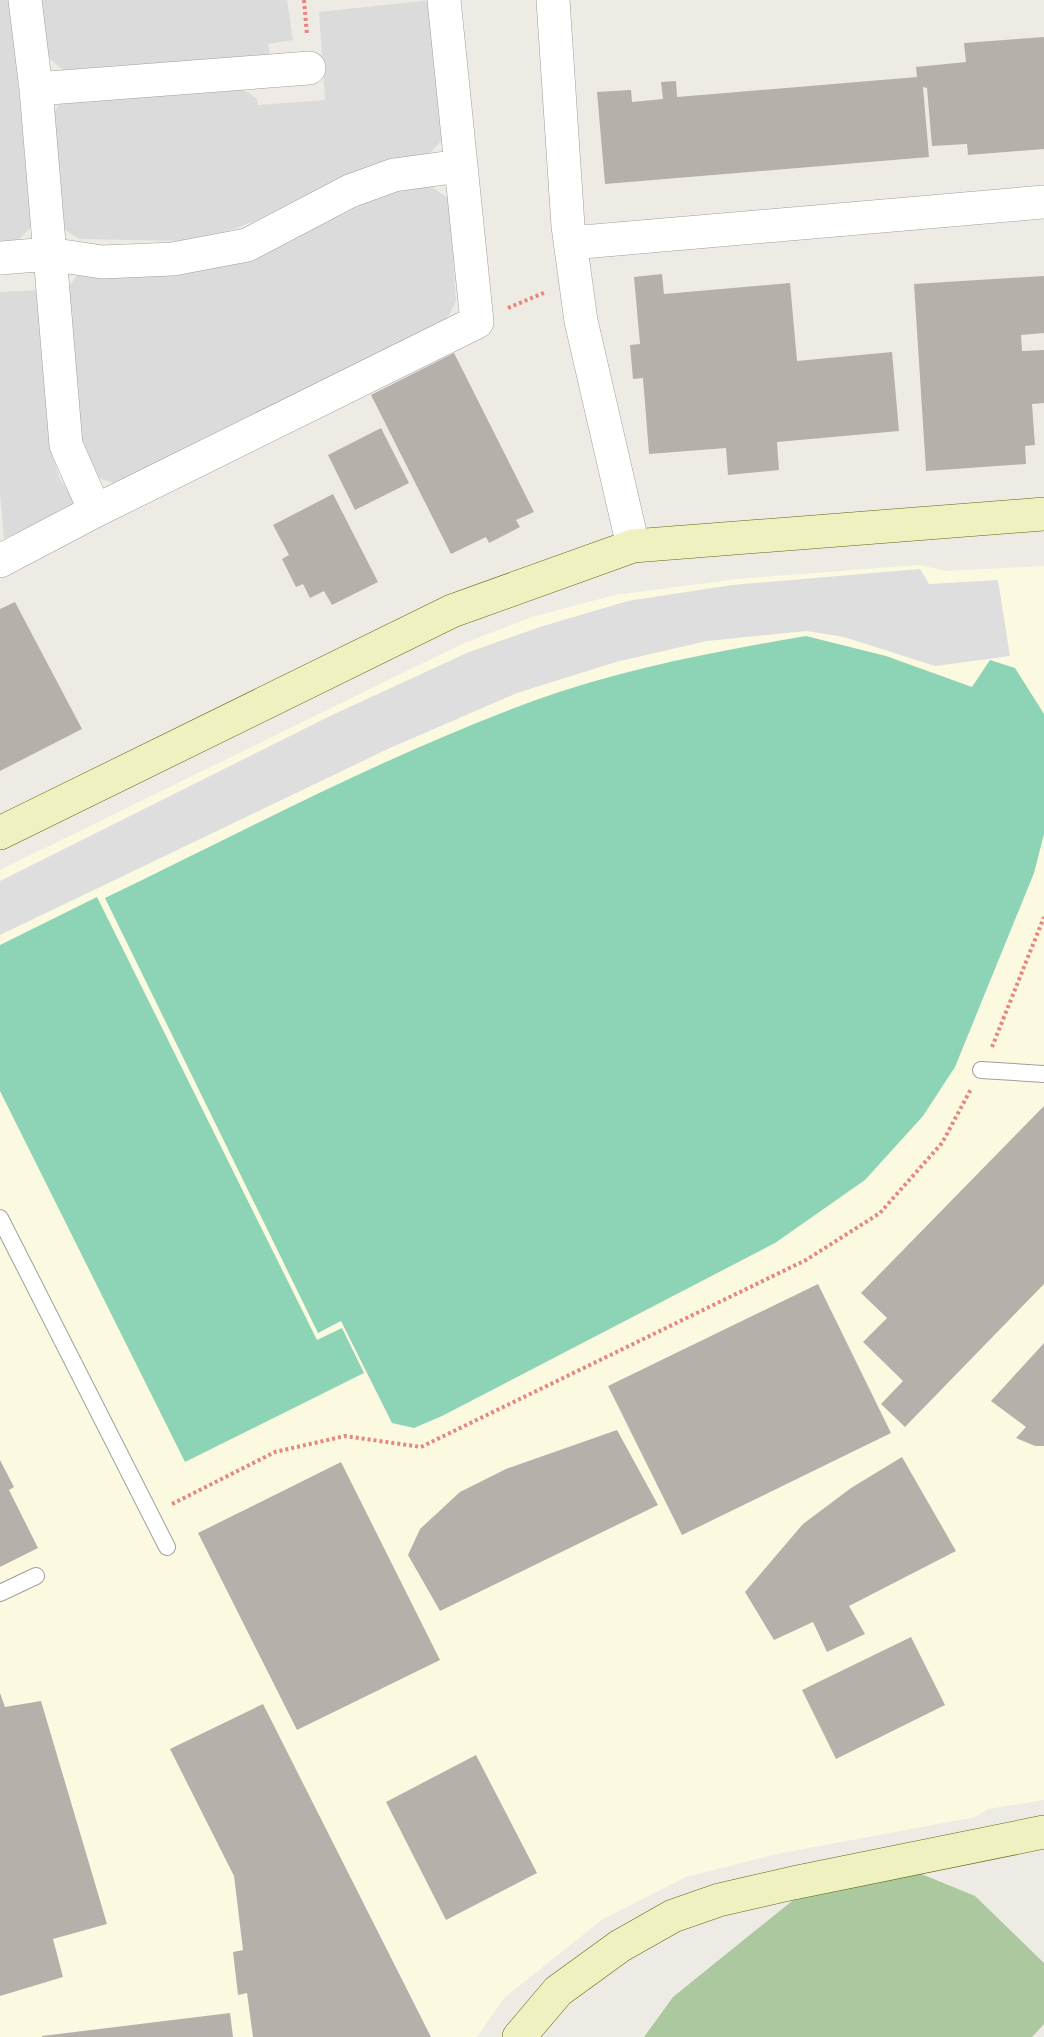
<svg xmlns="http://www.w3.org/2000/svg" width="1044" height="2037" font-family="'IBM Plex Sans',sans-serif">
  <rect width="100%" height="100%" fill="#eeebe5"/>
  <!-- residential -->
  <path fill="#dcdbdb" d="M 0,0 L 11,0 L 31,227 L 18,240 L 0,241 Z
    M 40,0 L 287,0 L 293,40 L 268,44 L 270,55 L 63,70 L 46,56 Z
    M 431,0 L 443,139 L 428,155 L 234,229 L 187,241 L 79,239 L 61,227 L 52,116 L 62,100 L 237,85 L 257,99 L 258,105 L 325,100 L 319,12 Z
    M 428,184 L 449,199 L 456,301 L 445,323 L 118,485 L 94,476 L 77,438 L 67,289 L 79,273 L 291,237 L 348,212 L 386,190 Z
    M 38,290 L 50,448 L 60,479 L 77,504 L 4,539 L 0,494 L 0,292 Z"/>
  <!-- education -->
  <path fill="#fbfae1" d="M 919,565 L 946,571 L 1044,566 L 1044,1800 L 988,1809 L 975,1817 L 777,1854 L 686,1877 L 603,1919 L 504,1998 L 477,2037 L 0,2037 L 0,870 L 462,644 L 532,617 L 615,595 L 737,579 Z"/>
  <!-- forest -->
  <path fill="#acc89f" d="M 914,1871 L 975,1896 L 1044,1963 L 1044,2024 L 1032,2037 L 644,2037 L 673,1997 L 797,1897 Z"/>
  <!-- pitch -->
  <path fill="#8dd3b6" d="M 806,636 L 886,656 L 972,687 L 990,660 L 1015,668 L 1044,714 L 1044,834 L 1034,873 L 955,1067 L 923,1116 L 865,1180 L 775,1243 L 442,1416 L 414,1428 L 392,1423 L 341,1321 L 318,1333 L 105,898 C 246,830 386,755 533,701 C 622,669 713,652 806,636 Z
    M 97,897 L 317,1340 L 342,1328 L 364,1373 L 185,1462 L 0,1091 L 0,945 Z"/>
  <!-- parking -->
  <path fill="#dedede" d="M 920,569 L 929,584 L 998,580 L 1010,656 L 935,666 L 844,637 L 806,631 L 707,641 L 616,662 L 517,693 L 390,748 L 0,935 L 0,881 L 330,716 L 469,652 L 543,626 L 628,601 L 732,585 Z"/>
  <!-- building -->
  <path fill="#b6b0ab" d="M 1044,37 L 1044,149 L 968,155 L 967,144 L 932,146 L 927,88 L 923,87 L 929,157 L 605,184 L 597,92 L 631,90 L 632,102 L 663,99 L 661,82 L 676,81 L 677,97 L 917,77 L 916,67 L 966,62 L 964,43 Z
    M 662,274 L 664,294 L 790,283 L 797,361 L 892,352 L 899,431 L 777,442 L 779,470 L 728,475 L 726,448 L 649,454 L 643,378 L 633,379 L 630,345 L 640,344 L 634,277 Z
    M 1044,276 L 1044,333 L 1021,335 L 1022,351 L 1044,350 L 1044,403 L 1032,404 L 1035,445 L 1025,446 L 1026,464 L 926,471 L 914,284 Z
    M 454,353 L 534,512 L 516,520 L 520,527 L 489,543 L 486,537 L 451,554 L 371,395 Z
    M 381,428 L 409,483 L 355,510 L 328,455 Z
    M 333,494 L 378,582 L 332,605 L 324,591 L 310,598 L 303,584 L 296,587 L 282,559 L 289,555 L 273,525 Z
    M 15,602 L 82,729 L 0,771 L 0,609 Z
    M 1044,1106 L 1044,1284 L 905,1427 L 881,1404 L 903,1381 L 863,1342 L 887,1318 L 861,1293 Z
    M 818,1284 L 891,1433 L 682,1535 L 608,1386 Z
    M 1044,1343 L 1044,1446 L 1035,1446 L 1016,1438 L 1026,1427 L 991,1401 Z
    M 617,1430 L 658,1505 L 440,1611 L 408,1555 L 420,1529 L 460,1492 L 506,1469 Z
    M 902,1457 L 956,1551 L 849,1606 L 865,1634 L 827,1652 L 813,1622 L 774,1640 L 745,1592 L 803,1524 L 851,1488 Z
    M 0,1460 L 14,1487 L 9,1490 L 38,1548 L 0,1567 Z
    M 341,1462 L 440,1660 L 297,1730 L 198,1533 Z
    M 911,1637 L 945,1705 L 836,1759 L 802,1690 Z
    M 0,1693 L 5,1707 L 41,1701 L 107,1924 L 53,1939 L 63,1977 L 0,1996 Z
    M 263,1704 L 431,2037 L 253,2037 L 247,1993 L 238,1995 L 233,1952 L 243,1950 L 234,1876 L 170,1749 Z
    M 476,1755 L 537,1873 L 446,1920 L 386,1802 Z
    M 230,2013 L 233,2037 L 42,2037 L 42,2036 Z"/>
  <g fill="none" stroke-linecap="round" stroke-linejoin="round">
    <defs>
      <path id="lane" d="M 981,1070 L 1044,1074
        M 0,1218 L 167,1547
        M 0,1593 L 36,1576"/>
      <path id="street" d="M 25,0 L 36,89 L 66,445 L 95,511 L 477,322 L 444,0
        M 553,0 L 568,226 L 581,321 L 633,546
        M 36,89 L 309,68
        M 571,243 L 1044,202
        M 0,258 L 49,254 L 102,262 L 173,259 L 247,245 L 350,191 L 394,175 L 460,166
        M 0,561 L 95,511"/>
      <path id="secondary" d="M 0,833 L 452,611 L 633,546 L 1044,514
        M 519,2037 L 558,1991 L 620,1946 L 673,1916 L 719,1900 L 793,1883 L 1044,1832"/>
    </defs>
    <!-- lane casing -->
    <use href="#lane" stroke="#9f9f9f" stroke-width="18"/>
    <!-- street casing -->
    <use href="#street" stroke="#9f9f9f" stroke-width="34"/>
    <!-- secondary casing -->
    <use href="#secondary" stroke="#606713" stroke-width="34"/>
    <!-- path -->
    <path stroke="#e8857c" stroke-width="4" stroke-dasharray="3 3" stroke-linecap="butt" d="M 304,0 L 307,35
      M 508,308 L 546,292
      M 992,1047 L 1044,917
      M 172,1504 L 275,1452 L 345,1436 L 421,1447 L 806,1260 L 880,1213 L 942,1143 L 971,1089"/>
    <!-- lane -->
    <use href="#lane" stroke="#fff" stroke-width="16"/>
    <!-- street -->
    <use href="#street" stroke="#fff" stroke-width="33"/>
    <!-- secondary -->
    <use href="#secondary" stroke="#f0f1c0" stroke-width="33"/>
  </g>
</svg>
